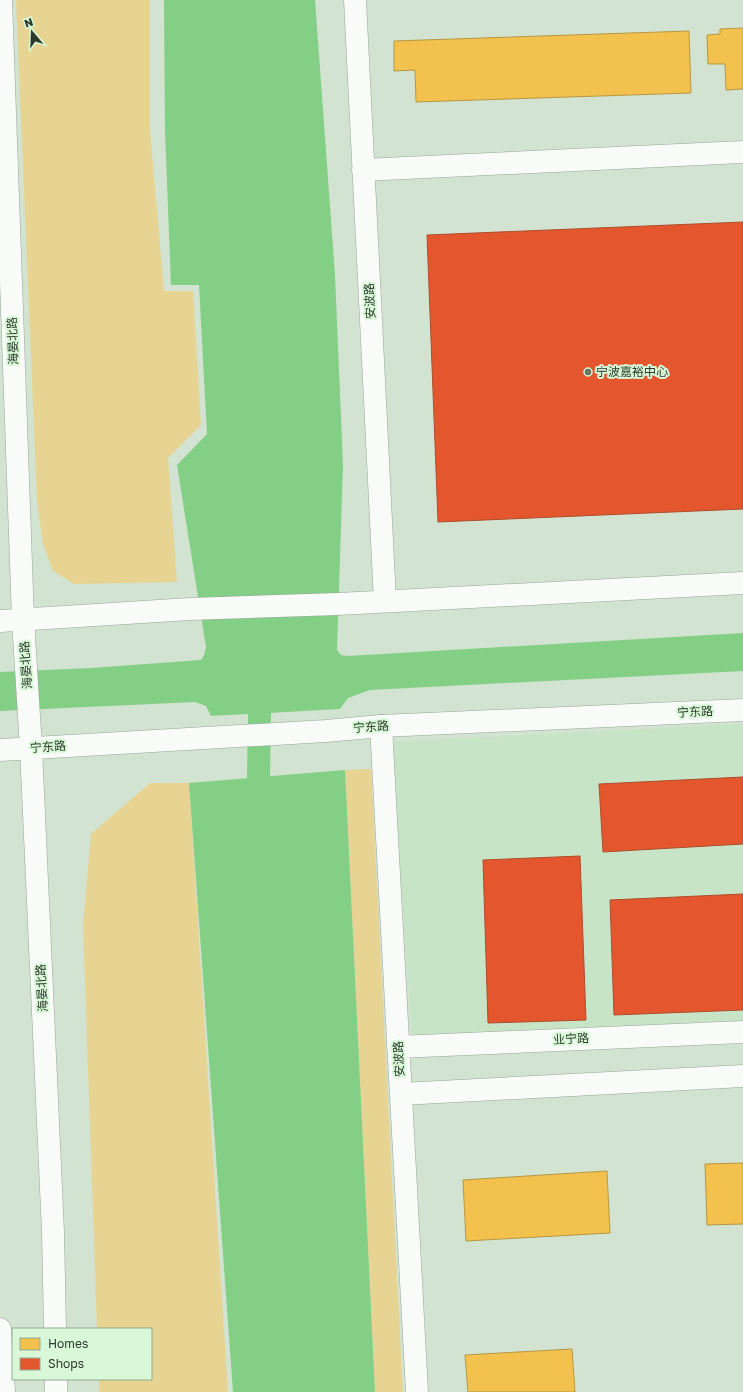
<svg xmlns="http://www.w3.org/2000/svg" width="743" height="1392" font-family="'Golos Text','Noto Sans SC',sans-serif">
  <rect width="100%" height="100%" fill="#d2e3d1"/>
  <!-- built -->
  <path fill="#c7e4c6" d="M 743,724 L 743,1025 L 412,1036 L 391,742 Z"/>
  <!-- green -->
  <path fill="#e7d493" d="M 16,0 L 150,0 L 150,130 L 164,291 L 193,291 L 201,425 L 168,458 L 177,582 L 74,584 L 53,571 L 43,544 L 37,502 Z
    M 371,769 L 403,1392 L 375,1392 L 345,770 Z
    M 150,783 L 189,783 L 228,1392 L 99,1392 L 99,1379 L 151,1379 L 151,1329 L 97,1329 L 83,925 L 91,834 Z"/>
  <!-- water -->
  <path fill="#84cf86" d="M 164,0 L 315,0 L 335,275 L 343,465 L 337,650 L 341,655 L 348,656 L 743,633 L 743,671 L 370,690 L 348,698 L 340,709 L 211,716 L 206,706 L 195,702 L 0,711 L 0,672 L 91,668 L 201,660 L 204,655 L 206,647 L 177,465 L 207,434 L 199,285 L 171,285 L 165,131 Z
    M 345,770 L 375,1392 L 233,1392 L 189,783 Z"/>
  <!-- homes -->
  <path fill="#f2c14e" stroke="#b79844" d="M 743,28 L 743,89 L 726,90 L 725,64 L 708,64 L 707,35 L 720,34 L 720,29 Z
    M 689,31 L 691,93 L 416,102 L 415,70 L 394,71 L 394,41 Z
    M 743,1163 L 743,1224 L 707,1225 L 705,1164 Z
    M 607,1171 L 610,1233 L 466,1241 L 463,1180 Z
    M 572,1349 L 575,1392 L 468,1392 L 465,1355 Z"/>
  <!-- shops -->
  <path fill="#e4572e" stroke="#ad4e2e" d="M 743,222 L 743,509 L 438,522 L 427,235 Z
    M 743,777 L 743,844 L 603,852 L 599,784 Z
    M 580,856 L 586,1020 L 488,1023 L 483,860 Z
    M 743,894 L 743,1010 L 614,1015 L 610,900 Z"/>
  <g fill="none" stroke-linecap="round" stroke-linejoin="round">
    <!-- canal -->
    <path stroke="#84cf86" stroke-width="23" d="M 258,808 L 260,683"/>
    <defs>
      <path id="minor" d="M 355,0 L 385,601
        M 363,170 L 743,152
        M 381,726 L 417,1392
        M 398,1047 L 743,1032
        M 401,1094 L 743,1076"/>
      <path id="major" d="M 1,0 L 23,620 L 31,748 L 53,1232 L 55,1329
        M 0,621 L 190,609 L 338,604 L 743,583
        M 0,750 L 326,731 L 381,726 L 743,710
        M 0,1329 L 4,1392
        M 56,1379 L 56,1392"/>
    </defs>
    <!-- minor casing -->
    <use href="#minor" stroke="#98a698" stroke-width="23"/>
    <!-- major casing -->
    <use href="#major" stroke="#98a698" stroke-width="23"/>
    <!-- minor -->
    <use href="#minor" stroke="#f8fbf8" stroke-width="22"/>
    <!-- major -->
    <use href="#major" stroke="#f8fbf8" stroke-width="22"/>
  </g>
  <!-- markers -->
  <circle fill="#677566" stroke="#d8f8d7" stroke-width="1.5" cx="588" cy="372" r="4"/>
  <g text-anchor="middle" stroke-width="4" stroke-linejoin="round" paint-order="stroke">
    <!-- street labels -->
    <g font-size="12" fill="#2d3a2d" stroke="#d8f8d7">
      <text transform="translate(370 301) rotate(-93)" y="4">安波路</text>
      <text transform="translate(13 341) rotate(-92)" y="4">海晏北路</text>
      <text transform="translate(26 665) rotate(-94)" y="4">海晏北路</text>
      <text transform="translate(695 712) rotate(-3)" y="4">宁东路</text>
      <text transform="translate(371 727) rotate(-4)" y="4">宁东路</text>
      <text transform="translate(48 747) rotate(-4)" y="4">宁东路</text>
      <text transform="translate(42 988) rotate(-93)" y="4">海晏北路</text>
      <text transform="translate(571 1039) rotate(-3)" y="4">业宁路</text>
      <text transform="translate(399 1059) rotate(-93)" y="4">安波路</text>
    </g>
    <!-- poi labels -->
    <g font-size="12" fill="#2d3a2d" stroke="#d8f8d7" text-anchor="start">
      <text x="596" y="376">宁波嘉裕中心</text>
    </g>
  </g>
  <!-- legend -->
  <rect x="12" y="1328" width="140" height="52" fill="#d8f8d7" stroke="#94ac93"/>
  <rect x="20" y="1338" width="20" height="12" fill="#f2c14e" stroke="#94ac93"/>
  <text x="48" y="1348" font-size="12" fill="#2d3a2d">Homes</text>
  <rect x="20" y="1358" width="20" height="12" fill="#e4572e" stroke="#94ac93"/>
  <text x="48" y="1368" font-size="12" fill="#2d3a2d">Shops</text>
  <!-- north arrow -->
  <g transform="translate(32 32) rotate(341)" stroke="#d8f8d7" stroke-width="3" paint-order="stroke">
  <path d="M0-3L7 15L0 10L-7 15Z" fill="#2d3a2d"/>
  <text y="-6" font-size="11" font-weight="bold" text-anchor="middle" fill="#2d3a2d">N</text>
  </g>
</svg>
